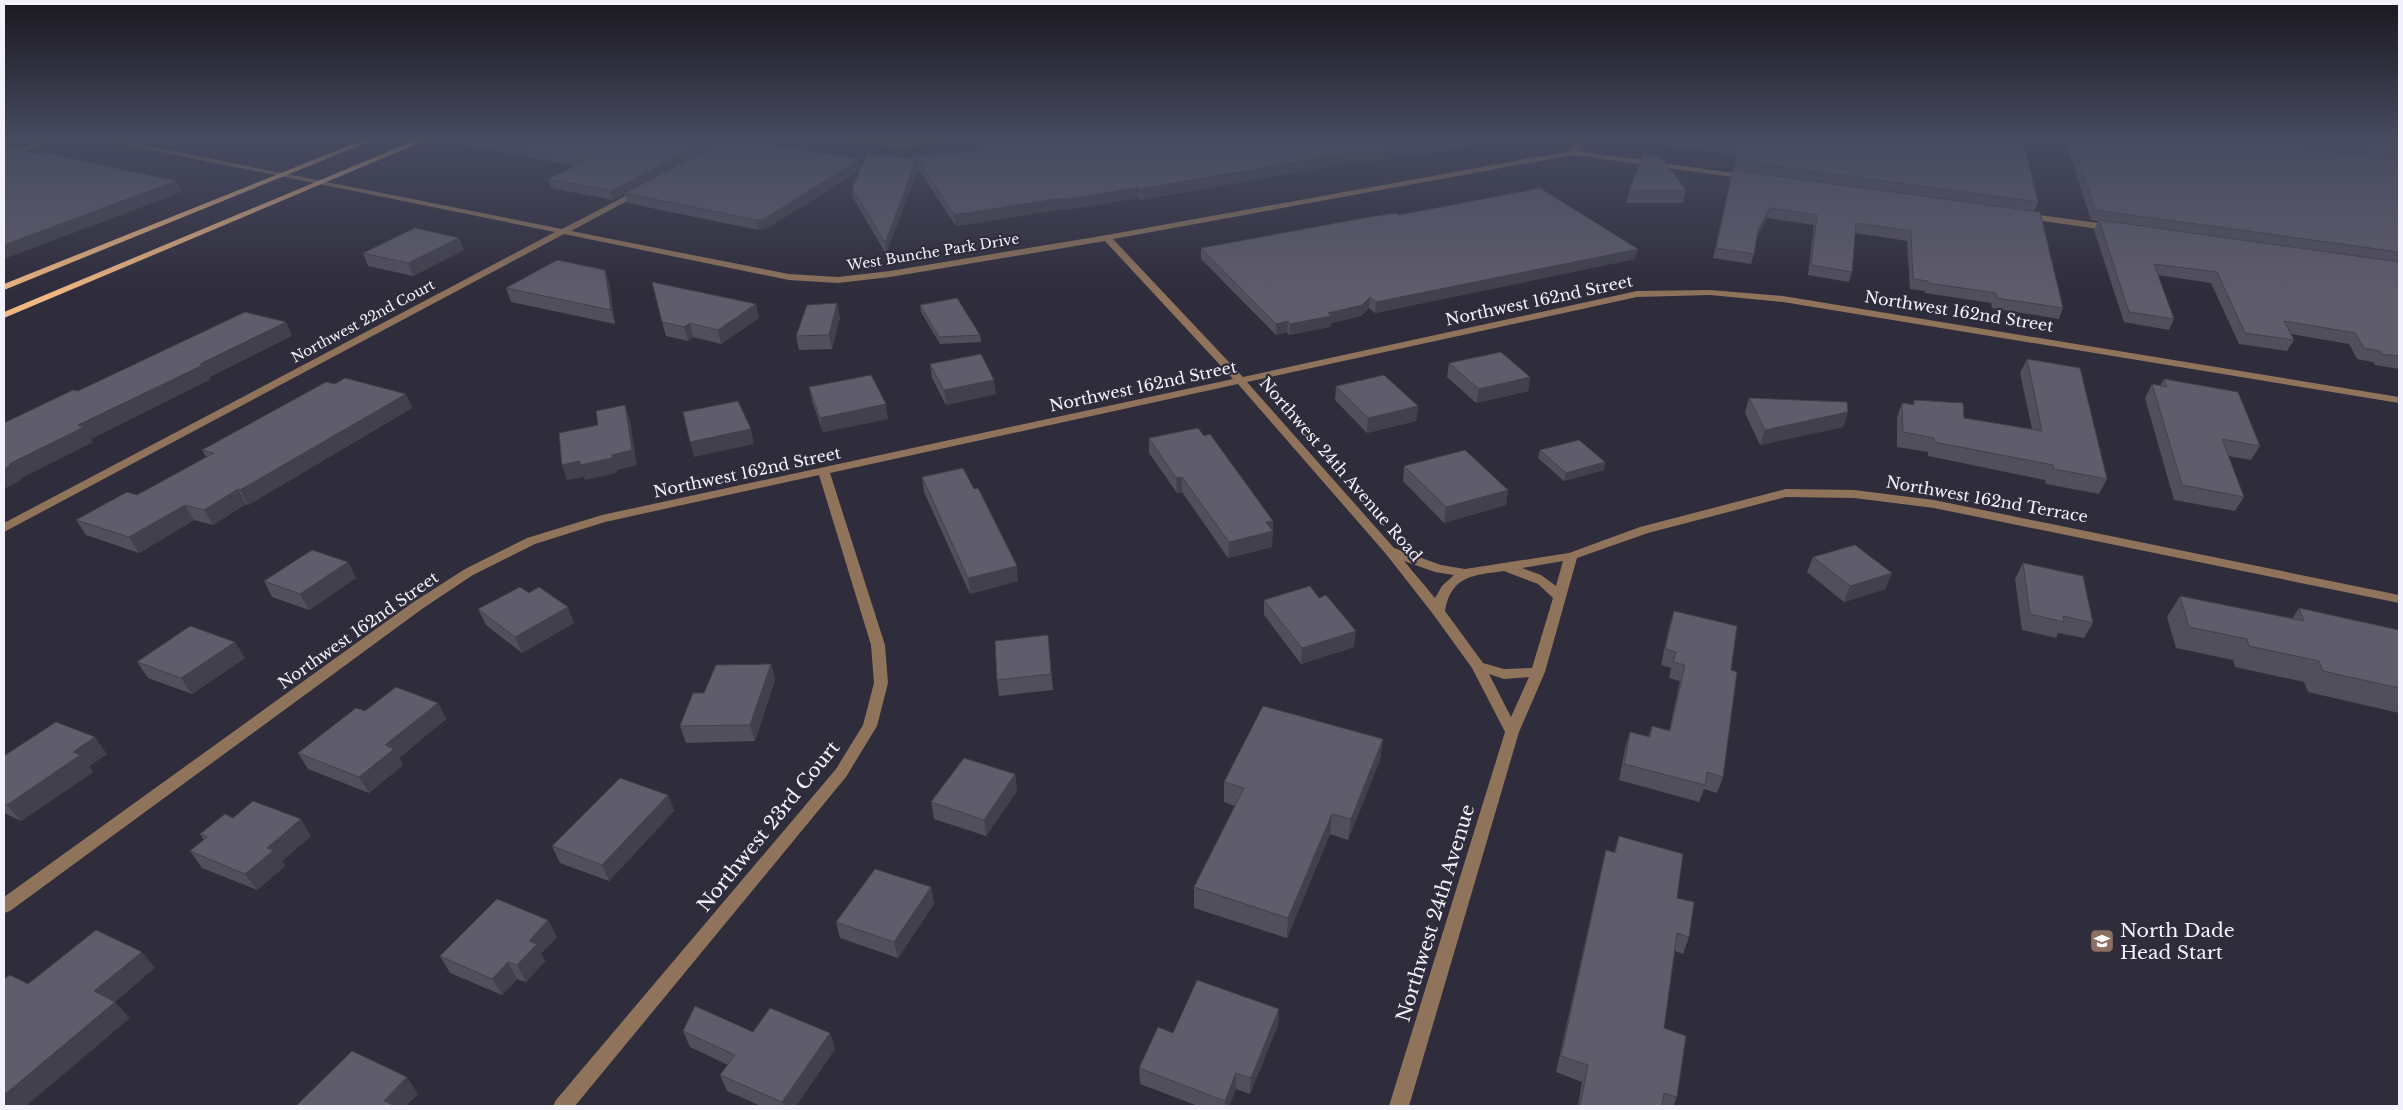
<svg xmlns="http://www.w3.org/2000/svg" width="2403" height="1110" font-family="'Libre Baskerville',serif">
  <rect width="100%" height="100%" fill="#2f2c3b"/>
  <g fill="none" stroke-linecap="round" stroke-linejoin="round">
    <!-- minor -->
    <path fill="#8f735a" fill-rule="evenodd" d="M 44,140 L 55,140 L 4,158 L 4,154 Z
      M 103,140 L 117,140 L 562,229 L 641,188 L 644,188 L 644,192 L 571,231 L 789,274 L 838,277 L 890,271 L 1107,235 L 1570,151 L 1577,140 L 1585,140 L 1578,151 L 1747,175 L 1751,177 L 1747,179 L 1573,155 L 1113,239 L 1243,377 L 1637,291 L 1710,290 L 1783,296 L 2399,397 L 2399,403 L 1783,302 L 1710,295 L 1637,297 L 1247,382 L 1394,548 L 1441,565 L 1465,569 L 1569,553 L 1640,527 L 1786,489 L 1854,490 L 1934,500 L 2399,595 L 2399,603 L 1934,508 L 1854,498 L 1786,497 L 1648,533 L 1577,558 L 1545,672 L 1519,732 L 1409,1106 L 1389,1106 L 1505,732 L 1472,668 L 1433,614 L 1386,554 L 1238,384 L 830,473 L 885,645 L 888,683 L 877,726 L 846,777 L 575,1106 L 553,1106 L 556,1100 L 836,769 L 863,725 L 874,683 L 871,645 L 819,475 L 605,522 L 535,544 L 473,575 L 422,609 L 10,911 L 4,913 L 4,897 L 412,603 L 465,569 L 527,538 L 602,515 L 1233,379 L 1105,241 L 890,277 L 838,283 L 789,280 L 564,234 L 4,532 L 4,523 L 555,232 ZM 1404,561 L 1435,572 L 1454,575 L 1442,586 L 1435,598 ZM 1563,561 L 1556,586 L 1541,575 L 1522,568 ZM 1504,571 L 1538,584 L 1553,598 L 1532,668 L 1504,669 L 1483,663 L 1445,611 C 1451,575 1475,575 1504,571 ZM 1489,674 L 1504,679 L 1529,677 L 1511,717 Z
      M 839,140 L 899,142 L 958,140 L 954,142 L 899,146 L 843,142 Z
      M 2024,213 L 2113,225 L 2117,228 L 2113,231 L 2021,218 L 2020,216 Z"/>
    <!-- major -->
    <path fill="#f0b781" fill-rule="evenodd" d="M 363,140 L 373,140 L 4,290 L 4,284 Z
      M 416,140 L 426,140 L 4,318 L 4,312 Z"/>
  </g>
  <!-- wall -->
  <path fill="#524f5d" d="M 465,140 L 717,140 L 718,144 L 861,167 L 915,158 L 915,156 L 983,150 L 975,140 L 1496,140 L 1488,143 L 1356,164 L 1353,162 L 1142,200 L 1139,198 L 1065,210 L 1064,209 L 956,226 L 918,169 L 886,254 L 853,198 L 852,188 L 860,170 L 766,229 L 758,230 L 627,203 L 625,194 L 613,200 L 551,188 L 548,179 L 575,166 L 467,145 Z
    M 1650,140 L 2023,140 L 2038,202 L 2034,212 L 2063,308 L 2059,319 L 1992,308 L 1991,303 L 1925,293 L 1925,291 L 1910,289 L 1907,241 L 1855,233 L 1852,272 L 1849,282 L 1808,275 L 1814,225 L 1767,218 L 1757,237 L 1754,254 L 1751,264 L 1713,258 L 1736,155 L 1650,143 Z
    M 2065,140 L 2399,140 L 2399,369 L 2375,365 L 2373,362 L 2357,359 L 2349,344 L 2291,334 L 2294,340 L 2287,351 L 2239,344 L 2211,283 L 2158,275 L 2174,319 L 2169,330 L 2124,322 L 2094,230 L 2098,221 L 2091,220 Z
    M 1686,190 L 1683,203 L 1626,203 L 1629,191 Z
    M 1399,215 L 1635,259 L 1375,313 L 1369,308 L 1361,316 L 1331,323 L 1330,327 L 1289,335 L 1287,332 L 1276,335 L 1201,259 L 1201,248 Z
    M 464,250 L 413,276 L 368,266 L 363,253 Z
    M 609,283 L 615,324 L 511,302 L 506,288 Z
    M 756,304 L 759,318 L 721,344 L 693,337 L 688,341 L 666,336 L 662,322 Z
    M 920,305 L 980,335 L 981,342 L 940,344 L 921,312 Z
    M 840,317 L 832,349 L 799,350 L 796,336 Z
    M 2027,359 L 2107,479 L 2099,494 L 2046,484 L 2045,480 L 1928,456 L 1928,452 L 1897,447 L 1897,417 L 1902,403 L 1913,404 L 1914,400 L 1964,418 L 2032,429 L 2020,373 Z
    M 1449,363 L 1530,377 L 1528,391 L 1476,403 L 1447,377 Z
    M 930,364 L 996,394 L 946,405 L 932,378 Z
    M 2164,379 L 2260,446 L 2251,460 L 2228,456 L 2244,497 L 2235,511 L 2174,500 L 2145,398 L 2152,384 L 2160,386 Z
    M 335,384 L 406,394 L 412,408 L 248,505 L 246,504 L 213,525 L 194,520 L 139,553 L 86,535 L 76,520 L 137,495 L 206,457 L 202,450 Z
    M 1336,386 L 1418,406 L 1416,421 L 1367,433 L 1335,400 Z
    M 809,387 L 888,419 L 823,432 L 812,401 Z
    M 1749,398 L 1848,412 L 1843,427 L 1760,445 L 1745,413 Z
    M 1149,438 L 1273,521 L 1272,547 L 1228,558 L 1182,492 L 1177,493 L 1149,453 Z
    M 1540,450 L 1605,462 L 1604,470 L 1564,481 L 1538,458 Z
    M 1404,466 L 1508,490 L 1506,505 L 1444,523 L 1403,481 Z
    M 922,477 L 1018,581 L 970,594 L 924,492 Z
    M 1813,557 L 1892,573 L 1885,589 L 1844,602 L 1807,572 Z
    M 2023,563 L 2093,623 L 2084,638 L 2058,633 L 2056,638 L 2022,630 L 2015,579 Z
    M 356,578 L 309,610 L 272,597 L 264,581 Z
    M 529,593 L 574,623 L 522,653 L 486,625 L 478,609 Z
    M 2180,596 L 2292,619 L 2299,608 L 2399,630 L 2399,713 L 2308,692 L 2304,682 L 2235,667 L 2233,660 L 2176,648 L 2167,617 Z
    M 1319,598 L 1354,647 L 1301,664 L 1264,615 L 1264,600 Z
    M 1674,611 L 1731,670 L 1723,777 L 1717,793 L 1704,789 L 1699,802 L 1619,780 L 1625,748 L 1630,732 L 1648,737 L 1652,726 L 1669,731 L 1680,681 L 1669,678 L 1671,668 L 1661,665 L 1669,627 Z
    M 1048,635 L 1053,690 L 999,696 L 997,680 Z
    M 245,658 L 192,694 L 148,678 L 137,662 Z
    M 771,664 L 775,680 L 755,741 L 686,743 L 680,726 L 704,693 Z
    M 438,703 L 446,719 L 399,758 L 403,765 L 369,793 L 308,769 L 298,753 L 365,711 Z
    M 1383,739 L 1380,760 L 1348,840 L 1330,834 L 1287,938 L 1194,908 L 1194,887 L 1235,806 L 1224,802 L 1224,782 Z
    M 107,754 L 89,766 L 93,772 L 21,821 L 4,813 L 4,756 Z
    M 1015,774 L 1017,791 L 986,836 L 934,819 L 931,802 Z
    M 668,795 L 674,811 L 609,881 L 560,863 L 552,846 Z
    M 233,818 L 311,836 L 282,861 L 285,866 L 257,890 L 202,868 L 190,851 L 204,840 L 200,834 Z
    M 1619,836 L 1677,898 L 1689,937 L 1683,954 L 1675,951 L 1664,1028 L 1677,1097 L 1673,1106 L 1578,1106 L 1582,1082 L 1556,1072 L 1602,866 L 1606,850 L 1614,852 Z
    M 931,887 L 934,904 L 898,958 L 840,938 L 836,922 Z
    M 557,937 L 541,953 L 545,961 L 526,982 L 517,979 L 502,995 L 450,973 L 440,956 Z
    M 1279,1009 L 1278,1025 L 1250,1094 L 1236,1089 L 1229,1106 L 1198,1106 L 1140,1084 L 1139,1068 L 1173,1033 Z
    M 683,1031 L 830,1033 L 835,1049 L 796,1106 L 761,1106 L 727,1091 L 720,1075 L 728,1065 L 690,1047 Z"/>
  <!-- shaded-wall -->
  <path fill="#42404c" d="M 709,140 L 717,140 L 718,145 L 625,193 L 625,194 L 613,200 L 611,191 Z
    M 1447,140 L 1496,140 L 1488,143 L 1356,164 L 1357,154 Z
    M 1354,152 L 1353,162 L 1142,200 L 1141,189 Z
    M 917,158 L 918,169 L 886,254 L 885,243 Z
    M 860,159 L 861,169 L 766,229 L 758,230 L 756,220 Z
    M 176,181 L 182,192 L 4,259 L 4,245 Z
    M 1139,187 L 1139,198 L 1065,210 L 1064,200 Z
    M 1063,198 L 1064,209 L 956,226 L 954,215 Z
    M 1770,208 L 1767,218 L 1756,240 L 1758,230 Z
    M 459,238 L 464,250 L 413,276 L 408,263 Z
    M 1638,249 L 1635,259 L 1375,313 L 1376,302 Z
    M 605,270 L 609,283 L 615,324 L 611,310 Z
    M 1370,297 L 1369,308 L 1361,316 L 1331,323 L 1330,327 L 1289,335 L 1290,324 L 1328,313 Z
    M 837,303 L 840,317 L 832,349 L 829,335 Z
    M 756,304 L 759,318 L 721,344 L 718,330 Z
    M 1288,321 L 1287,332 L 1276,335 L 1276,324 Z
    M 286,322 L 292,336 L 210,377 L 211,379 L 91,439 L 93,442 L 20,479 L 21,480 L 4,489 L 4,469 L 9,464 L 78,425 Z
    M 690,323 L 693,337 L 688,341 L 684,327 Z
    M 1530,377 L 1528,391 L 1476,403 L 1479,389 Z
    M 994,380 L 996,394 L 946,405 L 944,390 Z
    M 406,394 L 412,408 L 248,505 L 240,490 Z
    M 886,404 L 888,419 L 823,432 L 820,418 Z
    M 625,405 L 630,420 L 637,465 L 617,470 L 617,473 L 585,480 L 584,477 L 567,480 L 562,465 L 612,455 Z
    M 1418,406 L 1416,421 L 1367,433 L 1368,418 Z
    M 1848,412 L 1843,427 L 1760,445 L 1765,430 Z
    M 751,429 L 754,444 L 694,457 L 690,442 Z
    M 1605,462 L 1604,470 L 1564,481 L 1566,473 Z
    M 1182,477 L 1182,492 L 1177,493 L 1176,478 Z
    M 238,489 L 246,504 L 213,525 L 204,510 Z
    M 1508,490 L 1506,505 L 1444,523 L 1446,507 Z
    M 185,505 L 194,520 L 139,553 L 129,537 Z
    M 1273,521 L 1272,547 L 1228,558 L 1229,542 L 1266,522 Z
    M 348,562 L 356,578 L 309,610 L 300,594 Z
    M 1017,566 L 1018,581 L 970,594 L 968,578 Z
    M 1892,573 L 1885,589 L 1844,602 L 1850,586 Z
    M 568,607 L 574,623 L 522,653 L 515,637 Z
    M 1356,631 L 1354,647 L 1301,664 L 1302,648 Z
    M 235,642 L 245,658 L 192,694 L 181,678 Z
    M 771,664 L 775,680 L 755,741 L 750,725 Z
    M 438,703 L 446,719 L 399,758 L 403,765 L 369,793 L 359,777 L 385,745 Z
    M 95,737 L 107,754 L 89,766 L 93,772 L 21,821 L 7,805 L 73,752 Z
    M 1383,739 L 1380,760 L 1348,840 L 1351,819 Z
    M 1015,774 L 1017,791 L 986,836 L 984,820 Z
    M 668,795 L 674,811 L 609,881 L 602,865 Z
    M 1332,814 L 1330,834 L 1287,938 L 1288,918 Z
    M 301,819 L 311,836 L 282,861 L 285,866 L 257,890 L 245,874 L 267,848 Z
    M 931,887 L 934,904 L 898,958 L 894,942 Z
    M 548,920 L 557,937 L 541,953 L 545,961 L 526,982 L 517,965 L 529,941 Z
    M 142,952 L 155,968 L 115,1002 L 130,1018 L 26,1106 L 4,1106 L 4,1095 L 94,991 Z
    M 508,962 L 517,979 L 502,995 L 492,979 Z
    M 1279,1009 L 1278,1025 L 1250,1094 L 1251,1078 Z
    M 830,1033 L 835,1049 L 796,1106 L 784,1106 L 782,1102 Z
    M 1236,1073 L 1236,1089 L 1229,1106 L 1225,1106 L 1225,1101 Z
    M 407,1077 L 418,1094 L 406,1106 L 388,1106 L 384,1101 Z"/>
  <!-- building -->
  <path fill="#5f5c6c" stroke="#42404c" d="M 481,140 L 709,140 L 611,191 L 548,179 L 587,160 Z
    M 726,140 L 740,140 L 860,159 L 764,219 L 756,220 L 625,193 Z
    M 982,140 L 1447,140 L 1357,154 L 1354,152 L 1141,189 L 1139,187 L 1064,200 L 1063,198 L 954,215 L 917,158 L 885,243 L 852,188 L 867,155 L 916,158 L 915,156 L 989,150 Z
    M 1696,140 L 2023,140 L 2038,202 L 1735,161 L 1738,145 Z
    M 2072,140 L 2232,140 L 2399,160 L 2399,252 L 2095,210 Z
    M 2296,140 L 2399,140 L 2399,152 Z
    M 4,148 L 37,154 L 43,152 L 176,181 L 4,245 Z
    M 1643,155 L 1661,157 L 1686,190 L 1629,191 Z
    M 1733,170 L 2040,212 L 2063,308 L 1997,298 L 1996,293 L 1928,283 L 1928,281 L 1913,279 L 1911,231 L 1856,223 L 1852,272 L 1811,265 L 1817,215 L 1770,208 L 1758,230 L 1754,254 L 1716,248 Z
    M 1540,188 L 1638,249 L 1376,302 L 1370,297 L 1362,305 L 1328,313 L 1331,316 L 1290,324 L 1288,321 L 1276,324 L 1201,248 L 1369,217 L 1396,213 L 1399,215 Z
    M 2099,220 L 2399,262 L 2399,356 L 2381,354 L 2380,351 L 2364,348 L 2355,333 L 2284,321 L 2294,340 L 2245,333 L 2217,272 L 2154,264 L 2174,319 L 2129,312 Z
    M 415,228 L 459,238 L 408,263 L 363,253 Z
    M 557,260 L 605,270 L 611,310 L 506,288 Z
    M 652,282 L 756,304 L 718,330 L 690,323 L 684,327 L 662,322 Z
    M 957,298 L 980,335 L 939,337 L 920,305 Z
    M 837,303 L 829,335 L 796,336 L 807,305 Z
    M 245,312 L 286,322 L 200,364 L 203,365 L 78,425 L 84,427 L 9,464 L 11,465 L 4,469 L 4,423 L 73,390 L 78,391 Z
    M 1501,352 L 1530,377 L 1479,389 L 1449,363 Z
    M 981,354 L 994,380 L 944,390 L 930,364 Z
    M 2027,359 L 2080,368 L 2107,479 L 2054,469 L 2053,465 L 1934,442 L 1934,438 L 1903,432 L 1902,403 L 1914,405 L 1914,400 L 1963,403 L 1964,418 L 2042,431 Z
    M 871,375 L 886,404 L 820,418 L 809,387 Z
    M 1384,375 L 1418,406 L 1368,418 L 1336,386 Z
    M 345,378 L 406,394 L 240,490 L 238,489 L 204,510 L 185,505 L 129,537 L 76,520 L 127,492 L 137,495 L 214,453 L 202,450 L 326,382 L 335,384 Z
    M 2164,379 L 2238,392 L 2260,446 L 2222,439 L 2244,497 L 2182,485 L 2152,384 L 2167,387 Z
    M 1749,398 L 1847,402 L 1848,412 L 1765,430 Z
    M 738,401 L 751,429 L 690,442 L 683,412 Z
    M 625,405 L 632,450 L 612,455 L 612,458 L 580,465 L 580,461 L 562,465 L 559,433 L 598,425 L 596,411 Z
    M 1198,428 L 1204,436 L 1210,434 L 1273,521 L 1266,522 L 1273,531 L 1229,542 L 1182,477 L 1176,478 L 1149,438 Z
    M 1579,440 L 1605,462 L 1566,473 L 1540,450 Z
    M 1465,450 L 1508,490 L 1446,507 L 1404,466 Z
    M 963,468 L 974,489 L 978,488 L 1017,566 L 968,578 L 922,477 Z
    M 1855,545 L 1892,573 L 1850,586 L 1813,557 Z
    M 312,550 L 348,562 L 300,594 L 264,581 Z
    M 2023,563 L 2083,576 L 2093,623 L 2063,616 L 2064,622 L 2030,614 Z
    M 1310,586 L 1319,598 L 1326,595 L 1356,631 L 1302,648 L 1264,600 Z
    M 520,587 L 529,593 L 539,587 L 568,607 L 515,637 L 478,609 Z
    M 2180,596 L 2304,621 L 2299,608 L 2399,630 L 2399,688 L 2323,671 L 2319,661 L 2249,646 L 2247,639 L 2189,627 Z
    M 1674,611 L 1737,626 L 1731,670 L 1737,672 L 1723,777 L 1707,772 L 1705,785 L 1624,764 L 1630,732 L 1650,737 L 1652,726 L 1670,731 L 1685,665 L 1673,662 L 1676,652 L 1665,649 Z
    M 190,626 L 235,642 L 181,678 L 137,662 Z
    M 1048,635 L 1051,674 L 997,680 L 995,641 Z
    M 771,664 L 750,725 L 680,726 L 693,693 L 704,693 L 716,665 Z
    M 396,687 L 438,703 L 385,745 L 394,749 L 359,777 L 298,753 L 356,708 L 365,711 Z
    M 1263,706 L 1383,739 L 1351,819 L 1332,814 L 1288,918 L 1194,887 L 1244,788 L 1224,782 Z
    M 56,722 L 95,737 L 73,752 L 80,755 L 7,805 L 4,803 L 4,756 Z
    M 964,758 L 1015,774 L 984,820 L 931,802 Z
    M 620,778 L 668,795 L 602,865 L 552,846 Z
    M 253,801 L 301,819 L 267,848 L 274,850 L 245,874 L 190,851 L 207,837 L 200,834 L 225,814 L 233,818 Z
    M 1619,836 L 1683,854 L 1677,898 L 1694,902 L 1689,937 L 1677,933 L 1664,1028 L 1686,1036 L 1677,1097 L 1664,1093 L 1662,1106 L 1580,1106 L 1588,1065 L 1561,1056 L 1606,850 L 1615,853 Z
    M 875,869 L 931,887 L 894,942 L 836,922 Z
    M 497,899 L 548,920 L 529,941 L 537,944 L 517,965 L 508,962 L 492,979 L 440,956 Z
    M 96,930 L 142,952 L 94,991 L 115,1002 L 4,1095 L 4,979 L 10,975 L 28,984 Z
    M 1197,980 L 1279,1009 L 1251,1078 L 1236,1073 L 1225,1101 L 1139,1068 L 1158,1027 L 1173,1033 Z
    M 695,1006 L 753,1032 L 770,1008 L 830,1033 L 782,1102 L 720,1075 L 735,1055 L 683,1031 Z
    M 352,1051 L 407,1077 L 384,1101 L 393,1105 L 392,1106 L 296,1106 Z"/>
  <!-- sky -->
  <linearGradient id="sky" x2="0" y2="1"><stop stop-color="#1a1820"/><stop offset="0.47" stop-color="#474b60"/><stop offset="1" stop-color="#474b60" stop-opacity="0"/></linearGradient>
  <rect width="2403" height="295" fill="url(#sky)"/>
  <!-- icons -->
  <defs>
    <symbol id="school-square" viewBox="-11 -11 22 22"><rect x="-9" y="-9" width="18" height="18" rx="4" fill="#8d6e63" stroke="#2f2c3b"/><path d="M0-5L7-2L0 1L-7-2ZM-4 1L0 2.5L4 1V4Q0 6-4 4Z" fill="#fff"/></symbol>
  </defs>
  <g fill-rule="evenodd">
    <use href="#school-square" x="2088" y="927" width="28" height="28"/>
  </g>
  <g text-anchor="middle" stroke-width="4.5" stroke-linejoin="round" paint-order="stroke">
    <!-- far-street labels -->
    <g font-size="14" fill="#f3f1fb" stroke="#2f2c3b">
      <text transform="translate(933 252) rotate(-9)" y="5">West Bunche Park Drive</text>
      <text transform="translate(363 321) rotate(-28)" y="5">Northwest 22nd Court</text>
    </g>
    <!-- street labels -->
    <g font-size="16" fill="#f3f1fb" stroke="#2f2c3b">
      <text transform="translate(1539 300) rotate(-12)" y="6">Northwest 162nd Street</text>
      <text transform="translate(1959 311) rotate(9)" y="6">Northwest 162nd Street</text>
      <text transform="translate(1143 386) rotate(-12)" y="6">Northwest 162nd Street</text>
      <text transform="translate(1341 469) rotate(49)" y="6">Northwest 24th Avenue Road</text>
      <text transform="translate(747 472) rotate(-12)" y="6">Northwest 162nd Street</text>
      <text transform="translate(1987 499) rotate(10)" y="6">Northwest 162nd Terrace</text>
      <text transform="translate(358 630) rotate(-35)" y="6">Northwest 162nd Street</text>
    </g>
    <!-- near-street labels -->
    <g font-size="19" fill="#f3f1fb" stroke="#2f2c3b">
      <text transform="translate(768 826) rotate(-51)" y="7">Northwest 23rd Court</text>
      <text transform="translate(1435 913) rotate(-73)" y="7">Northwest 24th Avenue</text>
    </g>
    <!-- near-poi labels -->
    <g font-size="19" fill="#f3f1fb" stroke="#2f2c3b" text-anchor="start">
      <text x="2120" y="937">North Dade<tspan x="2120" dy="22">Head Start</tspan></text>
    </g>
  </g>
  <!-- border -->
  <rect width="2403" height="1110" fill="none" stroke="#f3f1fb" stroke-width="10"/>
</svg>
